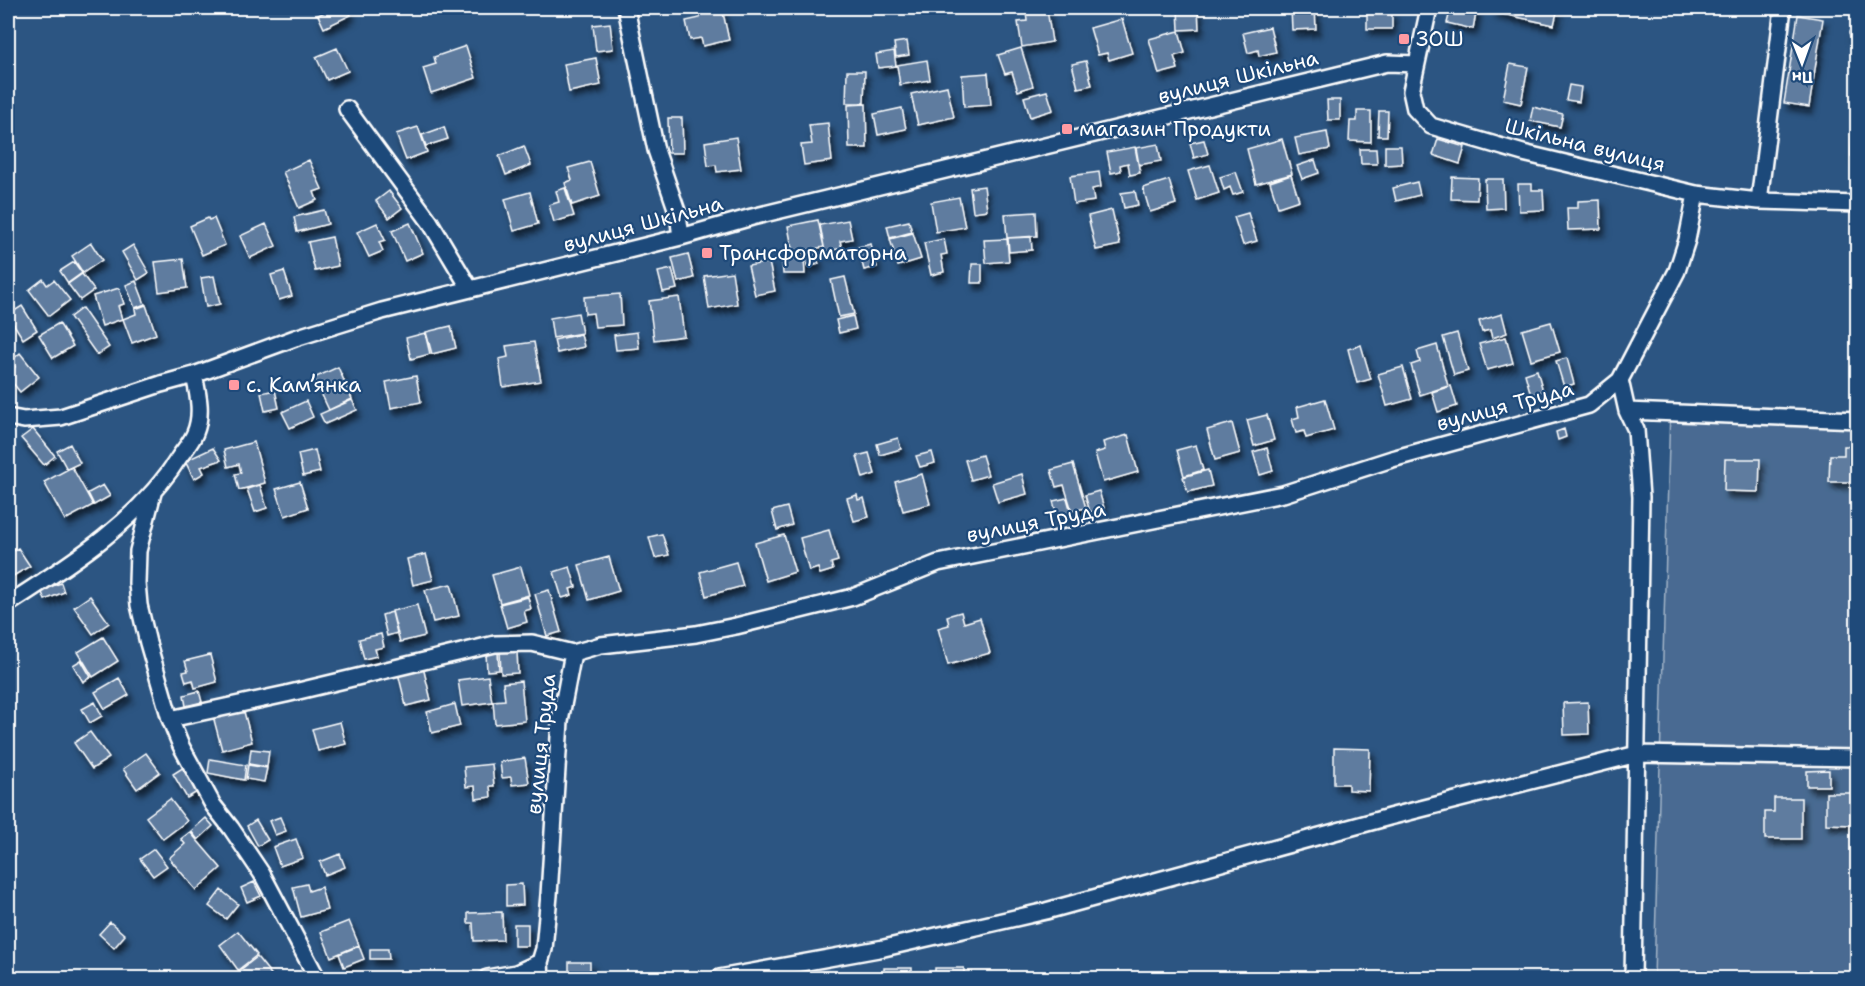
<svg xmlns="http://www.w3.org/2000/svg" width="1865" height="986" font-family="'Shantell Sans',sans-serif">
  <defs>
    <filter id="shadow"><feDropShadow dx="3.5" dy="6" stdDeviation="3" flood-color="#0009"/></filter>
  </defs>
  <rect width="100%" height="100%" fill="#2c5582"/>
  <filter id="ink" filterUnits="userSpaceOnUse"><feTurbulence type="fractalNoise" baseFrequency=".0167" numOctaves="2"/><feDisplacementMap in="SourceGraphic" scale="12" xChannelSelector="R" yChannelSelector="G"/><feConvolveMatrix kernelMatrix="1 2 1 2 8 2 1 2 1" color-interpolation-filters="sRGB"/></filter>
  <g filter="url(#ink)">
    <!-- green -->
    <path fill="#486b92" stroke="#a4b5c8" stroke-width="1.5" d="M 1670,408 L 1857,412 L 1857,978 L 1654,978 Z"/>
    <!-- building -->
    <path fill="#5e7c9f" stroke="#fff" stroke-width="1.5" filter="url(#shadow)" d="M 333,8 L 348,8 L 351,15 L 324,28 L 318,15 Z
      M 698,8 L 722,8 L 729,40 L 703,46 L 701,38 L 690,40 L 686,21 L 700,18 Z
      M 1178,8 L 1198,8 L 1199,29 L 1179,30 Z
      M 1291,8 L 1315,8 L 1316,29 L 1292,30 Z
      M 1451,8 L 1477,8 L 1473,29 L 1447,23 Z
      M 1494,8 L 1558,8 L 1554,25 L 1493,12 Z
      M 1047,9 L 1052,42 L 1022,47 L 1018,22 L 1027,21 L 1026,12 Z
      M 1367,12 L 1392,12 L 1392,29 L 1367,29 Z
      M 1798,15 L 1823,19 L 1809,107 L 1784,103 Z
      M 1122,19 L 1132,53 L 1109,60 L 1107,53 L 1098,55 L 1090,28 Z
      M 610,23 L 613,49 L 596,51 L 593,25 Z
      M 1270,27 L 1276,52 L 1259,56 L 1258,50 L 1248,53 L 1243,33 Z
      M1849 33a4 4 0 1 1 8 0a4 4 0 1 1-8 0Z
      M 1179,31 L 1185,53 L 1174,56 L 1178,69 L 1159,74 L 1149,39 Z
      M 907,41 L 909,55 L 896,57 L 894,43 Z
      M 466,46 L 476,78 L 431,93 L 423,68 L 436,64 L 434,57 Z
      M 337,48 L 348,71 L 327,80 L 316,57 Z
      M 1021,48 L 1033,86 L 1018,91 L 1012,72 L 1005,74 L 998,55 Z
      M 894,51 L 896,66 L 878,68 L 876,54 Z
      M 596,58 L 601,85 L 569,92 L 564,64 Z
      M 927,60 L 930,80 L 900,85 L 897,65 Z
      M 1086,61 L 1092,85 L 1078,88 L 1072,64 Z
      M 1510,64 L 1528,67 L 1521,104 L 1503,100 Z
      M 847,71 L 865,71 L 864,103 L 846,103 Z
      M 988,73 L 991,105 L 964,107 L 962,75 Z
      M 1569,85 L 1581,87 L 1579,102 L 1566,100 Z
      M 947,86 L 954,117 L 918,125 L 911,94 Z
      M 1047,91 L 1053,110 L 1030,117 L 1024,97 Z
      M 1327,100 L 1340,100 L 1340,120 L 1328,120 Z
      M 866,104 L 867,148 L 849,148 L 848,105 Z
      M 1533,107 L 1563,114 L 1560,127 L 1530,121 Z
      M 902,108 L 906,129 L 878,135 L 874,114 Z
      M 1357,111 L 1371,111 L 1371,142 L 1349,141 L 1350,121 L 1357,121 Z
      M 1379,111 L 1388,111 L 1387,136 L 1378,136 Z
      M 668,118 L 682,118 L 683,153 L 669,153 Z
      M 828,123 L 832,161 L 804,165 L 801,145 L 812,144 L 809,125 Z
      M 418,127 L 427,152 L 406,160 L 396,134 Z
      M 444,127 L 448,139 L 426,146 L 422,135 Z
      M 1852,128 L 1858,128 L 1858,156 L 1851,156 Z
      M 1327,132 L 1330,149 L 1299,155 L 1295,138 Z
      M 736,137 L 741,169 L 717,172 L 716,165 L 708,166 L 705,142 Z
      M 1282,139 L 1292,174 L 1256,184 L 1247,149 Z
      M 1438,139 L 1465,147 L 1460,164 L 1433,155 Z
      M 1204,140 L 1208,154 L 1194,158 L 1190,143 Z
      M 1158,144 L 1161,161 L 1139,165 L 1136,148 Z
      M 524,146 L 531,165 L 506,175 L 499,156 Z
      M 1385,146 L 1401,146 L 1402,164 L 1385,165 Z
      M 1135,147 L 1140,173 L 1130,175 L 1128,163 L 1120,165 L 1121,171 L 1111,173 L 1107,152 Z
      M 1360,149 L 1376,149 L 1377,164 L 1361,164 Z
      M 309,160 L 322,189 L 314,192 L 317,200 L 299,208 L 283,172 Z
      M 1315,160 L 1319,173 L 1302,179 L 1297,166 Z
      M 590,162 L 600,196 L 572,205 L 565,183 L 572,180 L 568,168 Z
      M 1210,165 L 1219,193 L 1197,200 L 1188,171 Z
      M 1099,172 L 1101,187 L 1092,189 L 1094,201 L 1074,204 L 1070,176 Z
      M 1236,172 L 1243,192 L 1233,195 L 1230,187 L 1224,190 L 1220,177 Z
      M 1291,175 L 1299,200 L 1278,207 L 1270,182 Z
      M 1452,177 L 1478,178 L 1477,200 L 1451,199 Z
      M 1485,179 L 1503,179 L 1504,208 L 1486,209 Z
      M 1169,180 L 1176,204 L 1150,212 L 1143,188 Z
      M 1417,182 L 1420,195 L 1396,201 L 1393,188 Z
      M 1518,184 L 1532,184 L 1532,190 L 1543,190 L 1544,210 L 1519,211 Z
      M 984,186 L 987,210 L 973,212 L 970,188 Z
      M 565,188 L 574,216 L 554,222 L 549,205 L 559,202 L 556,191 Z
      M 389,191 L 402,208 L 389,218 L 376,201 Z
      M 1135,191 L 1138,205 L 1124,208 L 1121,193 Z
      M 530,192 L 538,224 L 514,231 L 505,199 Z
      M 959,197 L 965,227 L 936,232 L 931,202 Z
      M 1600,200 L 1601,229 L 1568,230 L 1567,208 L 1578,208 L 1578,201 Z
      M 324,210 L 328,224 L 297,232 L 294,217 Z
      M 1112,210 L 1120,245 L 1096,250 L 1088,216 Z
      M 1036,212 L 1037,236 L 1007,238 L 1005,214 Z
      M 1248,213 L 1257,241 L 1243,245 L 1234,217 Z
      M 208,218 L 209,220 L 214,218 L 225,245 L 202,255 L 190,226 Z
      M 818,220 L 824,247 L 793,253 L 788,226 Z
      M 848,220 L 852,239 L 840,241 L 842,248 L 825,252 L 820,225 Z
      M 909,221 L 912,232 L 890,238 L 887,226 Z
      M 377,223 L 385,240 L 379,242 L 383,251 L 369,257 L 357,232 Z
      M 410,223 L 423,253 L 405,261 L 392,231 Z
      M 266,224 L 276,246 L 250,258 L 240,236 Z
      M 913,233 L 921,259 L 898,266 L 890,239 Z
      M 332,237 L 338,266 L 315,271 L 308,242 Z
      M 1031,237 L 1032,250 L 1009,252 L 1008,238 Z
      M 944,239 L 947,254 L 941,255 L 944,272 L 931,275 L 924,243 Z
      M 1007,239 L 1009,261 L 986,263 L 984,240 Z
      M 91,243 L 102,260 L 83,273 L 72,256 Z
      M 871,244 L 877,267 L 864,270 L 858,247 Z
      M 133,245 L 149,273 L 138,280 L 122,252 Z
      M 814,249 L 819,264 L 808,267 L 803,252 Z
      M 688,254 L 694,278 L 678,282 L 672,258 Z
      M 804,258 L 805,274 L 783,274 L 782,259 Z
      M 183,259 L 187,288 L 159,292 L 155,262 Z
      M 74,262 L 82,273 L 68,283 L 60,271 Z
      M 769,262 L 775,291 L 755,295 L 748,266 Z
      M 972,264 L 982,264 L 982,283 L 971,283 Z
      M 672,269 L 677,289 L 663,292 L 658,272 Z
      M 284,271 L 292,296 L 279,300 L 271,275 Z
      M 732,272 L 737,304 L 709,309 L 704,276 Z
      M 82,274 L 94,290 L 80,300 L 68,284 Z
      M 214,276 L 220,304 L 206,307 L 201,278 Z
      M 845,277 L 854,314 L 839,317 L 831,280 Z
      M 43,279 L 47,285 L 54,280 L 70,300 L 49,316 L 29,290 Z
      M 136,281 L 145,304 L 135,308 L 126,285 Z
      M 119,288 L 124,304 L 118,306 L 122,319 L 102,326 L 93,296 Z
      M 620,294 L 622,325 L 595,327 L 593,313 L 585,314 L 584,297 Z
      M 679,297 L 684,336 L 654,340 L 649,301 Z
      M 146,305 L 156,334 L 132,343 L 123,319 L 136,314 L 135,309 Z
      M 22,306 L 37,330 L 23,339 L 8,315 Z
      M 82,308 L 109,347 L 97,355 L 70,317 Z
      M 578,313 L 582,333 L 553,338 L 550,318 Z
      M 1502,314 L 1507,333 L 1492,338 L 1490,330 L 1482,332 L 1479,321 Z
      M 853,316 L 856,329 L 839,333 L 836,320 Z
      M 1551,322 L 1560,352 L 1531,360 L 1522,330 Z
      M 59,323 L 73,346 L 53,358 L 39,335 Z
      M 451,326 L 456,348 L 432,354 L 426,332 Z
      M 637,332 L 639,348 L 616,350 L 614,335 Z
      M 425,333 L 430,354 L 411,359 L 406,338 Z
      M 1457,333 L 1468,371 L 1454,375 L 1443,337 Z
      M 581,334 L 584,347 L 557,353 L 554,340 Z
      M 1506,337 L 1513,363 L 1487,370 L 1479,344 Z
      M 534,342 L 541,381 L 503,387 L 499,359 L 508,357 L 506,346 Z
      M 1361,345 L 1371,379 L 1357,383 L 1348,349 Z
      M 1437,345 L 1448,386 L 1420,395 L 1411,365 L 1420,362 L 1417,351 Z
      M 20,353 L 39,377 L 20,392 L 8,377 L 8,374 L 15,367 L 11,361 Z
      M 1567,358 L 1574,384 L 1564,387 L 1556,361 Z
      M 338,367 L 352,399 L 329,410 L 314,378 Z
      M 1403,367 L 1412,399 L 1387,406 L 1378,374 Z
      M 1537,370 L 1543,391 L 1531,395 L 1525,374 Z
      M 416,376 L 421,402 L 391,408 L 386,382 Z
      M 1451,386 L 1457,406 L 1438,412 L 1432,392 Z
      M 275,390 L 279,408 L 265,411 L 261,393 Z
      M 1325,399 L 1334,430 L 1306,438 L 1304,431 L 1296,433 L 1292,419 L 1299,417 L 1297,407 Z
      M 352,400 L 357,410 L 325,424 L 320,414 Z
      M 306,401 L 313,417 L 290,428 L 282,412 Z
      M 1267,415 L 1274,440 L 1254,446 L 1247,420 Z
      M 1232,423 L 1240,453 L 1215,460 L 1207,430 Z
      M 33,429 L 55,456 L 44,465 L 21,438 Z
      M 1564,429 L 1566,437 L 1558,440 L 1556,432 Z
      M 1128,435 L 1138,472 L 1103,482 L 1095,453 L 1105,450 L 1103,442 Z
      M 898,438 L 901,449 L 880,455 L 877,444 Z
      M 254,442 L 265,483 L 239,490 L 235,474 L 241,473 L 239,464 L 228,467 L 224,450 Z
      M 70,444 L 80,463 L 67,469 L 57,451 Z
      M 1196,445 L 1203,470 L 1184,476 L 1177,450 Z
      M 1844,446 L 1858,446 L 1858,482 L 1829,482 L 1830,455 L 1844,455 Z
      M 213,448 L 221,460 L 201,467 L 204,473 L 194,479 L 185,461 Z
      M 1267,448 L 1273,471 L 1260,475 L 1253,452 Z
      M 315,450 L 320,472 L 303,476 L 298,454 Z
      M 932,452 L 935,463 L 920,467 L 916,456 Z
      M 869,453 L 875,474 L 863,478 L 857,456 Z
      M 982,455 L 988,475 L 971,480 L 965,460 Z
      M 1725,459 L 1760,459 L 1759,492 L 1724,491 Z
      M 1073,464 L 1086,508 L 1072,511 L 1064,485 L 1056,487 L 1051,470 Z
      M 72,467 L 93,505 L 65,520 L 44,482 Z
      M 1208,470 L 1212,486 L 1188,492 L 1183,477 Z
      M 922,474 L 930,504 L 903,511 L 895,482 Z
      M 1022,474 L 1027,494 L 998,502 L 992,483 Z
      M 300,482 L 308,508 L 285,516 L 276,489 Z
      M 103,485 L 110,496 L 94,505 L 88,493 Z
      M 260,485 L 267,508 L 255,512 L 247,489 Z
      M 1099,491 L 1104,508 L 1090,512 L 1085,495 Z
      M 857,495 L 858,500 L 864,498 L 869,517 L 854,521 L 847,498 Z
      M 1067,498 L 1071,512 L 1057,516 L 1053,501 Z
      M 787,507 L 792,525 L 777,530 L 772,511 Z
      M 829,530 L 838,561 L 831,563 L 833,570 L 820,574 L 818,568 L 809,571 L 800,538 Z
      M 662,534 L 669,555 L 655,558 L 649,537 Z
      M 784,535 L 795,572 L 766,581 L 755,543 Z
      M 18,548 L 30,566 L 10,578 L 8,574 L 8,554 Z
      M 426,554 L 433,580 L 413,585 L 407,559 Z
      M 609,557 L 619,591 L 589,600 L 579,565 Z
      M 736,562 L 743,586 L 706,596 L 700,572 Z
      M 521,567 L 529,595 L 500,603 L 492,575 Z
      M 570,567 L 576,587 L 570,589 L 572,595 L 562,598 L 554,572 Z
      M 61,583 L 64,592 L 45,600 L 41,590 Z
      M 451,584 L 459,616 L 433,622 L 425,590 Z
      M 549,590 L 561,632 L 547,636 L 535,594 Z
      M 90,596 L 109,623 L 93,634 L 74,607 Z
      M 528,597 L 531,609 L 524,611 L 527,622 L 507,628 L 500,604 Z
      M 417,605 L 425,636 L 400,642 L 392,611 Z
      M 392,612 L 397,633 L 387,636 L 382,615 Z
      M 961,612 L 964,623 L 980,618 L 990,653 L 948,665 L 938,628 L 949,625 L 947,616 Z
      M 381,634 L 384,647 L 375,649 L 377,656 L 364,659 L 359,639 Z
      M 103,637 L 118,661 L 93,677 L 78,652 Z
      M 517,651 L 518,673 L 501,674 L 500,652 Z
      M 498,652 L 499,670 L 487,671 L 486,653 Z
      M 210,655 L 217,682 L 195,688 L 193,680 L 186,682 L 183,672 L 188,671 L 185,661 Z
      M 81,660 L 91,677 L 83,682 L 73,665 Z
      M 423,667 L 431,700 L 406,706 L 398,673 Z
      M 488,676 L 492,702 L 462,706 L 458,680 Z
      M 119,678 L 129,695 L 105,709 L 95,692 Z
      M 521,681 L 525,721 L 495,724 L 493,701 L 505,700 L 503,683 Z
      M 199,691 L 202,702 L 186,706 L 184,695 Z
      M 95,702 L 102,716 L 90,723 L 82,709 Z
      M 1588,702 L 1589,734 L 1564,735 L 1563,703 Z
      M 455,704 L 460,726 L 432,733 L 427,712 Z
      M 243,708 L 252,742 L 222,750 L 213,716 Z
      M 340,722 L 346,744 L 318,751 L 312,729 Z
      M 90,732 L 109,758 L 92,769 L 74,743 Z
      M 1334,748 L 1370,749 L 1369,791 L 1348,790 L 1348,784 L 1334,784 Z
      M 251,749 L 269,751 L 267,767 L 249,764 Z
      M 146,753 L 160,772 L 137,789 L 123,769 Z
      M 525,758 L 529,783 L 512,785 L 511,777 L 502,778 L 500,762 Z
      M 210,759 L 246,765 L 244,780 L 208,773 Z
      M 492,764 L 494,786 L 490,786 L 491,797 L 476,799 L 475,786 L 466,787 L 464,767 Z
      M 248,765 L 267,768 L 264,782 L 246,779 Z
      M 184,767 L 199,791 L 187,798 L 173,774 Z
      M 1829,770 L 1829,786 L 1807,786 L 1807,771 Z
      M 1826,793 L 1854,793 L 1853,825 L 1826,824 Z
      M 1774,798 L 1801,798 L 1801,839 L 1765,839 L 1765,812 L 1774,812 Z
      M 170,799 L 187,821 L 163,839 L 146,817 Z
      M 280,817 L 286,831 L 275,835 L 269,821 Z
      M 206,818 L 213,826 L 198,840 L 191,831 Z
      M 256,820 L 268,840 L 258,846 L 247,826 Z
      M 190,832 L 221,868 L 196,890 L 169,858 L 185,844 L 181,839 Z
      M 296,839 L 303,858 L 280,866 L 273,847 Z
      M 154,849 L 167,866 L 153,876 L 140,859 Z
      M 340,854 L 345,867 L 325,875 L 320,862 Z
      M 254,882 L 261,896 L 247,902 L 241,888 Z
      M 307,884 L 309,891 L 321,887 L 327,910 L 301,917 L 293,887 Z
      M 522,884 L 523,905 L 506,906 L 506,885 Z
      M 221,890 L 238,904 L 226,919 L 209,906 Z
      M 502,912 L 503,940 L 474,941 L 473,923 L 468,923 L 468,913 Z
      M 349,921 L 359,945 L 331,957 L 321,932 Z
      M 110,922 L 125,935 L 114,948 L 99,934 Z
      M 514,924 L 528,924 L 528,946 L 514,946 Z
      M 238,931 L 257,955 L 238,970 L 220,945 Z
      M 359,946 L 364,959 L 344,967 L 339,954 Z
      M 370,949 L 388,949 L 389,959 L 370,959 Z
      M 257,957 L 274,978 L 245,978 L 239,971 Z
      M 569,962 L 590,962 L 590,978 L 569,978 Z
      M 884,968 L 912,968 L 912,978 L 875,978 L 875,976 L 884,976 Z
      M 935,968 L 964,968 L 964,978 L 935,978 Z"/>
    <g fill="none" stroke-linecap="round" stroke-linejoin="round">
      <defs>
        <path id="street" d="M 626,8 L 656,150 L 678,214 L 681,237
          M 1429,8 L 1411,91 L 1415,109 L 1431,126 L 1523,153 L 1696,194 L 1759,201 L 1858,204
          M 347,109 L 430,222 L 470,289
          M 1759,201 L 1783,8
          M 1620,380 L 1627,411 L 1636,430 L 1641,497 L 1633,978
          M 1627,411 L 1858,420
          M 8,417 L 24,420 L 61,417 L 161,384 L 194,375 L 295,338 L 382,311 L 681,237 L 752,217 L 1387,63 L 1417,64
          M 153,493 L 138,551 L 137,583 L 139,605 L 148,643 L 170,719 L 181,746 L 213,805 L 231,828 L 262,874 L 317,978
          M 8,604 C 72,563 139,521 180,456 C 185,449 192,441 195,433 C 203,414 198,394 194,375
          M 573,653 L 601,645 L 696,634 L 736,626 L 853,597 L 938,563 L 1283,494 L 1392,459 L 1589,405 L 1620,380 L 1677,271 L 1687,240 L 1696,194
          M 170,719 L 286,694 L 495,644 L 532,643 L 573,653
          M 487,978 L 516,973 L 540,962
          M 541,978 L 540,962 L 544,949 L 549,895 L 560,721 L 573,653
          M 719,978 L 884,948 L 1046,911 L 1389,817 L 1637,754 L 1858,758"/>
      </defs>
      <!-- street casing -->
      <use href="#street" stroke="#fff" stroke-width="20"/>
      <!-- street -->
      <use href="#street" stroke="#1f4a7a" stroke-width="15"/>
    </g>
  </g>
  <!-- markers -->
  <g fill="#ff9aa2" stroke="#1f4a7a" stroke-width="2">
    <rect x="1398" y="33" width="12" height="12" rx="3"/>
    <rect x="1061" y="123" width="12" height="12" rx="3"/>
    <rect x="701" y="247" width="12" height="12" rx="3"/>
    <rect x="228" y="379" width="12" height="12" rx="3"/>
  </g>
  <g text-anchor="middle" stroke-width="4.5" stroke-linejoin="round" paint-order="stroke">
    <!-- poi labels -->
    <g font-size="21" fill="#fff" stroke="#1f4a7a" text-anchor="start">
      <text x="1416" y="46">ЗОШ</text>
      <text x="1079" y="136">магазин Продукти</text>
      <text x="719" y="260">Трансформаторна</text>
      <text x="246" y="392">с. Кам’янка</text>
    </g>
    <!-- street labels -->
    <g font-size="21" fill="#fff" stroke="#1f4a7a">
      <text transform="translate(1238 77) rotate(-14)" y="7">вулиця Шкільна</text>
      <text transform="translate(1585 145) rotate(14)" y="7">Шкільна вулиця</text>
      <text transform="translate(643 224) rotate(-15)" y="7">вулиця Шкільна</text>
      <text transform="translate(1505 406) rotate(-15)" y="7">вулиця Труда</text>
      <text transform="translate(1036 522) rotate(-11)" y="7">вулиця Труда</text>
      <text transform="translate(541 744) rotate(-84)" y="7">вулиця Труда</text>
    </g>
  </g>
  <!-- margin -->
  <rect width="1865" height="986" fill="none" stroke="#1f4a7a" stroke-width="30"/>
  <rect x="15" y="15" width="1835" height="956" fill="none" stroke="#fff" stroke-width="2" filter="url(#ink)"/>
  <!-- north arrow -->
  <g transform="translate(1802 63) rotate(179)" stroke="#1f4a7a" stroke-width="4.5" paint-order="stroke">
  <path d="M0-4.5L10 22L0 15L-10 22Z" fill="#ffffff"/>
  <text y="-9" font-size="16" font-weight="bold" text-anchor="middle" fill="#ffffff">Пн</text>
  </g>
</svg>
